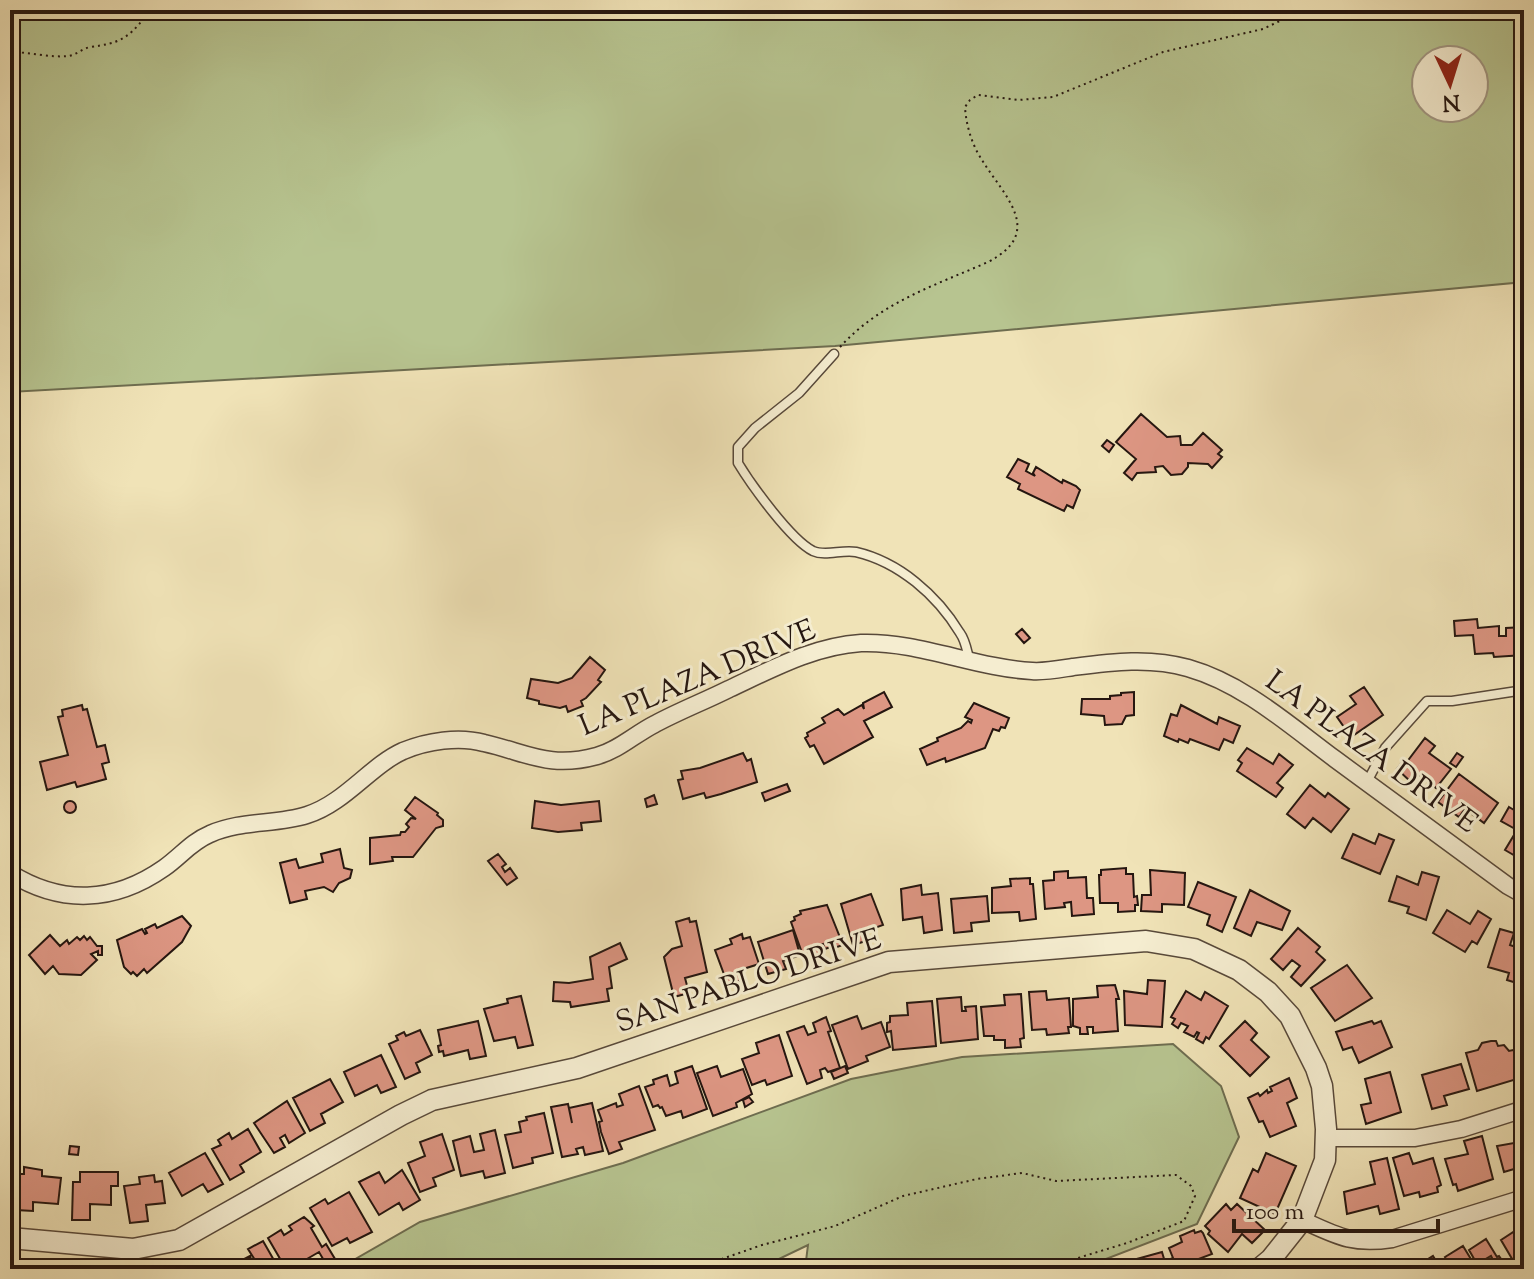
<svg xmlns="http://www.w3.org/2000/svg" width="1534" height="1279" font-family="'Sorts Mill Goudy',serif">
  <rect width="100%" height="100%" fill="#f0e3b7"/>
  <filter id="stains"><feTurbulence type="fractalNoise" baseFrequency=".0025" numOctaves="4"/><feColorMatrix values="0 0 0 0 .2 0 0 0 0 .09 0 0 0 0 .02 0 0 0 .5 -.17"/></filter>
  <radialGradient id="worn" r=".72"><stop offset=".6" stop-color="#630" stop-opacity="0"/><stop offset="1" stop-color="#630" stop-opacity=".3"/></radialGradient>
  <!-- green -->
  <path fill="#b7c490" stroke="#6e6d50" stroke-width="2" fill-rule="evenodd" d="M 10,10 L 1524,10 L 1524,282 L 835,346 L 10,392 ZM 1426,60 L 1474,60 L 1474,108 L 1426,108 Z
    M 1173,1044 L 1221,1086 L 1239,1137 L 1197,1224 L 1080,1269 L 805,1269 L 808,1245 L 758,1269 L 338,1269 L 420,1222 L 623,1163 L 851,1079 L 962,1057 Z"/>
  <!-- building -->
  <path fill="#dd9683" stroke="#251610" stroke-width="2" d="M 1366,10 L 1377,10 L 1376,18 L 1366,18 Z
    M 1141,414 L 1167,437 L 1180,436 L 1181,445 L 1192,445 L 1203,433 L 1222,450 L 1218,454 L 1222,457 L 1212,468 L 1208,464 L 1188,463 L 1188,467 L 1182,474 L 1171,475 L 1163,466 L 1155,467 L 1156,472 L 1137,473 L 1132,480 L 1124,473 L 1136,459 L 1116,442 Z
    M 1107,440 L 1114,445 L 1109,452 L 1102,446 Z
    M 1018,459 L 1029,464 L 1026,471 L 1035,476 L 1033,473 L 1036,467 L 1062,483 L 1063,480 L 1076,486 L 1080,490 L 1073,508 L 1067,505 L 1064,511 L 1018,489 L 1020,484 L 1007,477 Z
    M 1477,619 L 1478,628 L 1499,626 L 1499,636 L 1506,636 L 1506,628 L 1524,627 L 1524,655 L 1494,657 L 1493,653 L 1475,654 L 1473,635 L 1455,636 L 1454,621 Z
    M 1022,629 L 1030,638 L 1024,643 L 1016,634 Z
    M 590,657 L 605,670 L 598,680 L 601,682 L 586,698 L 581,701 L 583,706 L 568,712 L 566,706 L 560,708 L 539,704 L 539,701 L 527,698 L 531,679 L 558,683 L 572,678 Z
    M 1364,687 L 1383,715 L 1351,737 L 1337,717 L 1356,704 L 1350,696 Z
    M 884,692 L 892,707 L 864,721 L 873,737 L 824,764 L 814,745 L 810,747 L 805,738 L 808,736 L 807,733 L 825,723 L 822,718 L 838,709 L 844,715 L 862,705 L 864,709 L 863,703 Z
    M 1134,692 L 1134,715 L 1126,716 L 1122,724 L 1105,725 L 1104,716 L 1081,714 L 1082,699 L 1110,699 L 1110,696 L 1121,695 L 1121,693 Z
    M 974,703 L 1009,718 L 1005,728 L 1001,727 L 999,731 L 993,729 L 985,748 L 946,762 L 945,758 L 927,765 L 920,749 L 938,741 L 937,738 L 961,728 L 968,721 L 971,723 L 972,720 L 965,717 Z
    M 82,705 L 83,710 L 87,709 L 97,747 L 105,745 L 109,762 L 102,764 L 106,779 L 77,787 L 75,782 L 47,790 L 40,762 L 68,755 L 58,717 L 63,716 L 62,710 Z
    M 1181,705 L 1217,724 L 1219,717 L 1240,726 L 1233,743 L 1224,739 L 1219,750 L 1190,739 L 1188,743 L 1179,739 L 1178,742 L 1164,736 L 1171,714 L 1177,716 Z
    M 1425,738 L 1435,746 L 1429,753 L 1451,769 L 1436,788 L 1418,774 L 1412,783 L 1397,769 L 1403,761 L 1406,763 Z
    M 1247,748 L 1273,764 L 1279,754 L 1293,765 L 1277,783 L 1283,788 L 1276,797 L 1237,771 L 1242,763 L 1238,760 Z
    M 743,753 L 747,761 L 751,759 L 757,782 L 721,794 L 706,798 L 704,793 L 683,799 L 678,780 L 683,779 L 681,771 L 700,768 Z
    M 1457,753 L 1463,757 L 1456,767 L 1450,763 Z
    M 1459,774 L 1498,803 L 1484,823 L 1465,809 L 1459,817 L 1438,802 Z
    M 787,784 L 790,791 L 765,801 L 762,793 Z
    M 1310,785 L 1325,797 L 1328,793 L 1349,809 L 1331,832 L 1313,818 L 1305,828 L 1287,814 Z
    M 654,795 L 657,804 L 647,807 L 645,799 Z
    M 415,797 L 438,813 L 437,815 L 443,820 L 443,826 L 436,828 L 413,857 L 392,857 L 393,861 L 370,864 L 370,838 L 400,835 L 401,832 L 405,832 L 409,827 L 406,824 L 411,818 L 416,819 L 405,810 Z
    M 535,801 L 561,805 L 599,801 L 601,821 L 581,823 L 582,830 L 558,832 L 532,828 Z
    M64 807a6 6 0 1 1 12 0a6 6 0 1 1-12 0Z
    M 1509,807 L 1524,816 L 1524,861 L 1505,850 L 1517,830 L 1501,821 Z
    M 1353,834 L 1375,844 L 1379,834 L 1394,840 L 1380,874 L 1342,858 Z
    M 340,849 L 344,868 L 352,870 L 350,878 L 339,883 L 333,892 L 324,887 L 305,891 L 307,899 L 290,903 L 280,863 L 296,859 L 299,868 L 323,862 L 321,854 Z
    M 498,854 L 506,864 L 502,867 L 505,872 L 510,868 L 517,878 L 507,885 L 488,861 Z
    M 1126,868 L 1126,874 L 1133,874 L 1134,897 L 1137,896 L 1138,905 L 1135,905 L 1135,911 L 1118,912 L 1118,903 L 1100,903 L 1099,875 L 1101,875 L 1101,870 Z
    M 1150,870 L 1185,873 L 1184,905 L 1162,904 L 1162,912 L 1141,911 L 1142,895 L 1151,895 Z
    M 1068,871 L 1068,878 L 1086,877 L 1087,898 L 1093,898 L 1094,914 L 1072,916 L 1071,902 L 1064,903 L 1065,907 L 1045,909 L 1043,881 L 1054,880 L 1054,872 Z
    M 1422,872 L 1439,877 L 1426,920 L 1407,913 L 1409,907 L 1389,901 L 1397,876 L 1418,885 Z
    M 1030,878 L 1030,884 L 1033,884 L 1036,919 L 1020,921 L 1019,912 L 992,913 L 992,888 L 1011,886 L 1010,879 Z
    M 1198,882 L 1236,897 L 1222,932 L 1207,925 L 1210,915 L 1188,907 Z
    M 921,885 L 922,895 L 938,893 L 942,930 L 924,933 L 922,917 L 903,920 L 901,889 Z
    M 1250,890 L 1290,911 L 1282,930 L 1257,922 L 1251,936 L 1234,928 Z
    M 871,894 L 883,925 L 866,931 L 869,940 L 853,945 L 841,904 Z
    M 987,896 L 989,921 L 971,923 L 972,931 L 954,933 L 951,899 Z
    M 827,905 L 843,945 L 834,948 L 833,946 L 825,949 L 823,944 L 816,947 L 823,957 L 806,964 L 791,922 L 795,920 L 794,917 L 801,914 L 800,911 Z
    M 1447,910 L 1470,924 L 1478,911 L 1491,919 L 1477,944 L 1472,941 L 1465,952 L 1433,933 Z
    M 182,916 L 191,926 L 182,942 L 147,973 L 144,969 L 137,976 L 133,972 L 131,974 L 124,967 L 117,940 L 142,929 L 145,934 L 147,933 L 145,929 L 155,924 L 157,928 Z
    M 689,918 L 690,922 L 696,921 L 707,972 L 685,978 L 689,993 L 674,997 L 664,957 L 672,949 L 682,946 L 676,922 Z
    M 1298,928 L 1320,947 L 1316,952 L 1325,960 L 1301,986 L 1291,977 L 1300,966 L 1292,960 L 1283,970 L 1271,959 Z
    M 1500,929 L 1514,933 L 1510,945 L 1519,948 L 1524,936 L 1523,985 L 1507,980 L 1509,973 L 1488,967 Z
    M 793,930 L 800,955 L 783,961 L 786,969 L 768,974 L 758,942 Z
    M 742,934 L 743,939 L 750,937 L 759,964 L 740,970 L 743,980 L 728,985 L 715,950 L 732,944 L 730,939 Z
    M 50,935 L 60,946 L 67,940 L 69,944 L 77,937 L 80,940 L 84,936 L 87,940 L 90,937 L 97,946 L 102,946 L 102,955 L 98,955 L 98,951 L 91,954 L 97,960 L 81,975 L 59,974 L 53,966 L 45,974 L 29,955 Z
    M 620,943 L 627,959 L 609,967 L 612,988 L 607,989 L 609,1001 L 571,1007 L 570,1002 L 553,1001 L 554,982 L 569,983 L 593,979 L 590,957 Z
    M 1347,965 L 1372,998 L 1335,1021 L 1311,988 Z
    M 1148,980 L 1165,981 L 1162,1027 L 1125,1025 L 1124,991 L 1147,994 Z
    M 1115,985 L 1119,999 L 1116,999 L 1118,1031 L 1093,1033 L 1093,1027 L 1087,1027 L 1088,1034 L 1080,1034 L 1080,1028 L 1073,1026 L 1073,999 L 1098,997 L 1097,986 Z
    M 1046,991 L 1047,1000 L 1069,998 L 1071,1027 L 1068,1027 L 1069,1033 L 1047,1035 L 1046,1029 L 1032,1030 L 1029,992 Z
    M 1186,991 L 1201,1000 L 1205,992 L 1228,1006 L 1209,1039 L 1206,1037 L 1203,1043 L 1196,1039 L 1199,1033 L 1197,1032 L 1194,1037 L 1184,1032 L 1188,1026 L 1181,1023 L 1178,1028 L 1172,1024 L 1175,1019 L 1171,1017 Z
    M 1021,994 L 1024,1038 L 1020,1039 L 1021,1047 L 1005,1048 L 1005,1040 L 994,1040 L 994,1036 L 984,1036 L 981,1007 L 1005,1005 L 1004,995 Z
    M 521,996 L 533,1045 L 518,1048 L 515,1037 L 494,1041 L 484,1009 L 508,1003 L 507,999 Z
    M 961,997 L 962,1011 L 966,1011 L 965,1007 L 976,1006 L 978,1039 L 941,1043 L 937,999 Z
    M 932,1001 L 936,1046 L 893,1050 L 891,1031 L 887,1032 L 887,1023 L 890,1022 L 890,1016 L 908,1015 L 907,1003 Z
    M 857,1016 L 862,1029 L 881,1022 L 890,1047 L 866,1056 L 868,1061 L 848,1069 L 832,1025 Z
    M 826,1017 L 831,1031 L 828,1032 L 840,1068 L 828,1072 L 825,1068 L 820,1070 L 822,1078 L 807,1084 L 787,1032 L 804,1026 L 808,1035 L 816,1032 L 813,1023 Z
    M 478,1021 L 486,1056 L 470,1059 L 468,1050 L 444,1056 L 443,1051 L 439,1052 L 438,1046 L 441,1045 L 438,1030 Z
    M 1245,1021 L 1257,1033 L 1251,1040 L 1269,1057 L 1250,1076 L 1220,1046 Z
    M 1372,1021 L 1374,1024 L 1381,1021 L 1392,1047 L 1359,1063 L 1352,1047 L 1343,1050 L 1336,1032 Z
    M 420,1030 L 432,1055 L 416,1063 L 420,1072 L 405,1079 L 389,1044 L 398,1040 L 396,1036 L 404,1032 L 406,1036 Z
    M 779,1035 L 792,1076 L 767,1085 L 765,1080 L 752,1085 L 742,1059 L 759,1053 L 756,1043 Z
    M 1491,1041 L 1496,1041 L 1498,1046 L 1504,1045 L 1509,1051 L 1513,1050 L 1524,1057 L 1524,1075 L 1520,1074 L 1517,1079 L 1477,1091 L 1466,1053 L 1478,1050 L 1482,1043 Z
    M 381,1055 L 396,1087 L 381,1093 L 377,1085 L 355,1096 L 344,1072 Z
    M 1461,1064 L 1469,1089 L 1444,1096 L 1447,1105 L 1432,1109 L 1422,1075 Z
    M 692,1066 L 707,1109 L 683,1118 L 681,1111 L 666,1116 L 662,1107 L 660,1108 L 658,1105 L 653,1107 L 645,1087 L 654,1084 L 653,1080 L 667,1075 L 670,1086 L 678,1083 L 675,1072 Z
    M 717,1066 L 721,1077 L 743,1069 L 752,1094 L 736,1103 L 737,1107 L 713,1116 L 697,1073 Z
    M 845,1066 L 848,1073 L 834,1079 L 831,1072 Z
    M 1390,1072 L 1401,1112 L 1366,1124 L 1361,1105 L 1371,1103 L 1365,1079 Z
    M 1289,1078 L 1297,1098 L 1287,1103 L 1296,1126 L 1270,1137 L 1263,1121 L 1259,1122 L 1248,1098 L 1258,1093 L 1260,1096 L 1267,1090 L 1268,1093 L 1272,1091 L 1270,1087 Z
    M 330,1079 L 343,1102 L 321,1114 L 325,1123 L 310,1131 L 293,1098 Z
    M 639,1086 L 655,1130 L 619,1142 L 622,1149 L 609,1154 L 601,1132 L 599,1122 L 602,1121 L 598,1110 L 616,1103 L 617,1107 L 623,1105 L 619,1094 Z
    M 749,1097 L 753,1102 L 745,1107 L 743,1100 Z
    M 287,1101 L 305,1133 L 289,1143 L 285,1135 L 280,1138 L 285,1147 L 274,1153 L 254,1123 Z
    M 592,1103 L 603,1151 L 585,1155 L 583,1147 L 576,1149 L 578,1154 L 562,1157 L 551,1107 L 568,1104 L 572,1123 L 569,1108 Z
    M 544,1113 L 553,1153 L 532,1158 L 533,1163 L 513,1168 L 505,1135 L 521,1132 L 519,1122 L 527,1120 L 526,1117 Z
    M 1524,1126 L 1524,1173 L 1516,1176 L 1514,1169 L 1504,1172 L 1497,1146 L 1520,1142 L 1516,1128 Z
    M 248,1129 L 261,1152 L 240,1165 L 244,1172 L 230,1180 L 212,1149 L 221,1145 L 218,1140 L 229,1133 L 232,1139 Z
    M 495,1130 L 505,1173 L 485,1178 L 483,1171 L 461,1176 L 453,1141 L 470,1136 L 474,1152 L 484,1150 L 480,1134 Z
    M 442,1134 L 454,1170 L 433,1178 L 436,1186 L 420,1192 L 408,1163 L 425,1156 L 420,1142 Z
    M 1482,1136 L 1493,1179 L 1458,1191 L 1456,1184 L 1453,1185 L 1445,1159 L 1468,1154 L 1464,1141 Z
    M 70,1146 L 79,1147 L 78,1155 L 69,1154 Z
    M 205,1153 L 223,1184 L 208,1192 L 203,1184 L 182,1196 L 169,1173 Z
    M 1266,1153 L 1296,1166 L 1275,1214 L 1240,1198 L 1253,1169 L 1258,1172 Z
    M 1409,1153 L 1413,1164 L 1433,1158 L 1441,1185 L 1437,1187 L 1438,1192 L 1420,1197 L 1419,1192 L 1404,1196 L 1393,1158 Z
    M 1387,1158 L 1399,1209 L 1380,1214 L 1378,1206 L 1347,1214 L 1344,1192 L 1375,1184 L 1370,1162 Z
    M 24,1167 L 42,1170 L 42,1176 L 61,1178 L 58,1204 L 33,1202 L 33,1211 L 16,1210 L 20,1174 L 24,1174 Z
    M 402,1170 L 420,1200 L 403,1210 L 399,1203 L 379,1215 L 359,1182 L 379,1172 L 385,1183 Z
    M 80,1172 L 118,1172 L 118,1186 L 111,1186 L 111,1205 L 90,1204 L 90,1220 L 72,1220 L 73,1182 L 80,1182 Z
    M 154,1175 L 155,1182 L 162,1181 L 165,1203 L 146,1205 L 148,1221 L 130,1223 L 124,1186 L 140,1184 L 139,1177 Z
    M 349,1192 L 372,1232 L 350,1243 L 347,1238 L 332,1246 L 310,1208 L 325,1199 L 328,1204 Z
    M 1226,1204 L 1231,1210 L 1237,1204 L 1265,1230 L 1252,1243 L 1242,1234 L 1228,1252 L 1208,1234 L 1210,1231 L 1205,1226 Z
    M 304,1217 L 314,1226 L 311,1228 L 322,1247 L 326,1244 L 335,1259 L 326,1264 L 319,1252 L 300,1263 L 302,1266 L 297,1269 L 286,1269 L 268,1238 L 281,1230 L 284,1235 L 292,1230 L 289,1226 Z
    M 1518,1229 L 1524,1238 L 1524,1246 L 1521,1249 L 1524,1253 L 1524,1269 L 1518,1269 L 1501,1240 Z
    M 1194,1230 L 1195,1233 L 1201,1231 L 1203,1233 L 1212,1254 L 1193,1261 L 1196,1269 L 1172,1269 L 1168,1260 L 1173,1258 L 1169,1248 L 1182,1242 L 1180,1236 Z
    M 1486,1239 L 1497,1257 L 1499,1256 L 1508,1269 L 1480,1269 L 1493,1260 L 1491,1256 L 1477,1264 L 1469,1250 Z
    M 263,1241 L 279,1269 L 232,1269 L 231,1266 L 250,1256 L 252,1262 L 255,1260 L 248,1249 Z
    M 1463,1246 L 1477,1269 L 1462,1269 L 1460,1266 L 1452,1269 L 1445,1257 Z
    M 1162,1252 L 1167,1269 L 1122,1269 L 1122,1263 Z
    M 1433,1256 L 1441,1269 L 1415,1269 L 1414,1268 Z
    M 1099,1262 L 1101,1268 L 1116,1264 L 1117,1269 L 1081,1269 Z
    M 219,1263 L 221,1269 L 202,1269 Z"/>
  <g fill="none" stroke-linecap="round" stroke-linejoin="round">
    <defs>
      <path id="service" d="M 834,354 L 799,393 L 755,428 L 738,447 L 738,463 C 752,486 791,540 813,551 C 826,557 842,549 856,552 C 899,562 937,595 960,633 C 966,641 967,652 970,662
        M 1367,782 L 1385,748 L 1427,701 L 1452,701 L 1524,690"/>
      <path id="minor" d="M 10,873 C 61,905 114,903 164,868 C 181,856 191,842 210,834 C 241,820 276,825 307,815 C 345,803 370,766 403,751 C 427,741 459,736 484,743 C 528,753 549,769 597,756 C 619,750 635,734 655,724 C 679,711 705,701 729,689 C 772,669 814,646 861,643 C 919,641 975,668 1032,671 C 1045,672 1060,669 1073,667 C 1112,662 1150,657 1188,668 C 1244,684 1289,725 1335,759 C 1393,801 1450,844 1508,886 L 1524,895
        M 1326,1138 L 1415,1138 L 1461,1129 L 1524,1109
        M 1302,1220 C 1337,1236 1352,1245 1392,1239 L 1524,1198"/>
      <path id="tertiary" d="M 10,1238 L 133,1249 L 179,1240 L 401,1115 L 432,1100 L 577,1068 L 889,962 L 1146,941 L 1194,949 L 1239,970 L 1268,992 L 1290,1016 L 1316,1068 L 1322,1086 L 1326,1129 L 1325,1160 L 1302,1220 L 1271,1259 L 1259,1269"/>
    </defs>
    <!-- service casing -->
    <use href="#service" stroke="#58493a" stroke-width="11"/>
    <!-- minor casing -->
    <use href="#minor" stroke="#58493a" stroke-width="19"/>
    <!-- tertiary casing -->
    <use href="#tertiary" stroke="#58493a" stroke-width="23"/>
    <!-- path -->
    <path stroke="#251610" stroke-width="2" stroke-dasharray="2 4" stroke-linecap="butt" d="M 79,10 L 98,10
      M 10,19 L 30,12 L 54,10
      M 10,52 C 29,52 51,58 68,56 C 77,55 82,48 91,47 C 118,43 127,40 145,17 L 139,10
      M 840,347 C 881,302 934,286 988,262 C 1046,232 1004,196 982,160 C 972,145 966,125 965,107 L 970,100 L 978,95 L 1019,100 L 1053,97 L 1163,52 L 1263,29 L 1303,10
      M 693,1269 L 762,1245 L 835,1226 L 903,1196 L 977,1179 L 1022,1173 L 1056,1181 L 1176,1175 L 1191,1186 L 1195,1196 L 1184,1221 L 1127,1243 L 1042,1269"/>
    <!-- service -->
    <use href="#service" stroke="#f5edd0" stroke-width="8"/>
    <!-- minor -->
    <use href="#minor" stroke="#f5edd0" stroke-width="16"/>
    <!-- tertiary -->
    <use href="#tertiary" stroke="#f5edd0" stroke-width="20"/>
  </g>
  <g text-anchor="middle" stroke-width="6" stroke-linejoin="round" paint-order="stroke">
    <!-- street labels -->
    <g font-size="30" fill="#251610" stroke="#f5edd0">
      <text transform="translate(697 677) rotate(-23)" y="10">LA PLAZA DRIVE</text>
      <text transform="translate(1372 751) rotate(36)" y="10">LA PLAZA DRIVE</text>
      <text transform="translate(748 980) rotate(-18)" y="10">SAN PABLO DRIVE</text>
    </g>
  </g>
  <!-- margin -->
  <rect width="1534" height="1279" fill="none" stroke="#f0e3b7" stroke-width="40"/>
  <rect x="12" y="12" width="1510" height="1255" fill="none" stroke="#251610" stroke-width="4"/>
  <rect x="20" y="20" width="1494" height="1239" fill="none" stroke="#251610" stroke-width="2"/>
  <!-- north arrow -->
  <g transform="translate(1450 84) rotate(176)"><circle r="38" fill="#f5edd0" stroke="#a29783" stroke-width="2"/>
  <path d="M0-6L14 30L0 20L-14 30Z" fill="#8f2418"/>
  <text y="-12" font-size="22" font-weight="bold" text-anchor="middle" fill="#251610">N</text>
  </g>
  <!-- scale -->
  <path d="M1234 1219v12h204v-12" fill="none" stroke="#251610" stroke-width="4"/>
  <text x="1246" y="1219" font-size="24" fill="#251610" stroke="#f5edd0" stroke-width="6" paint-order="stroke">100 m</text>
  <rect width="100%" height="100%" filter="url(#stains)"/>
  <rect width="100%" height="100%" fill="url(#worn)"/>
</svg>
